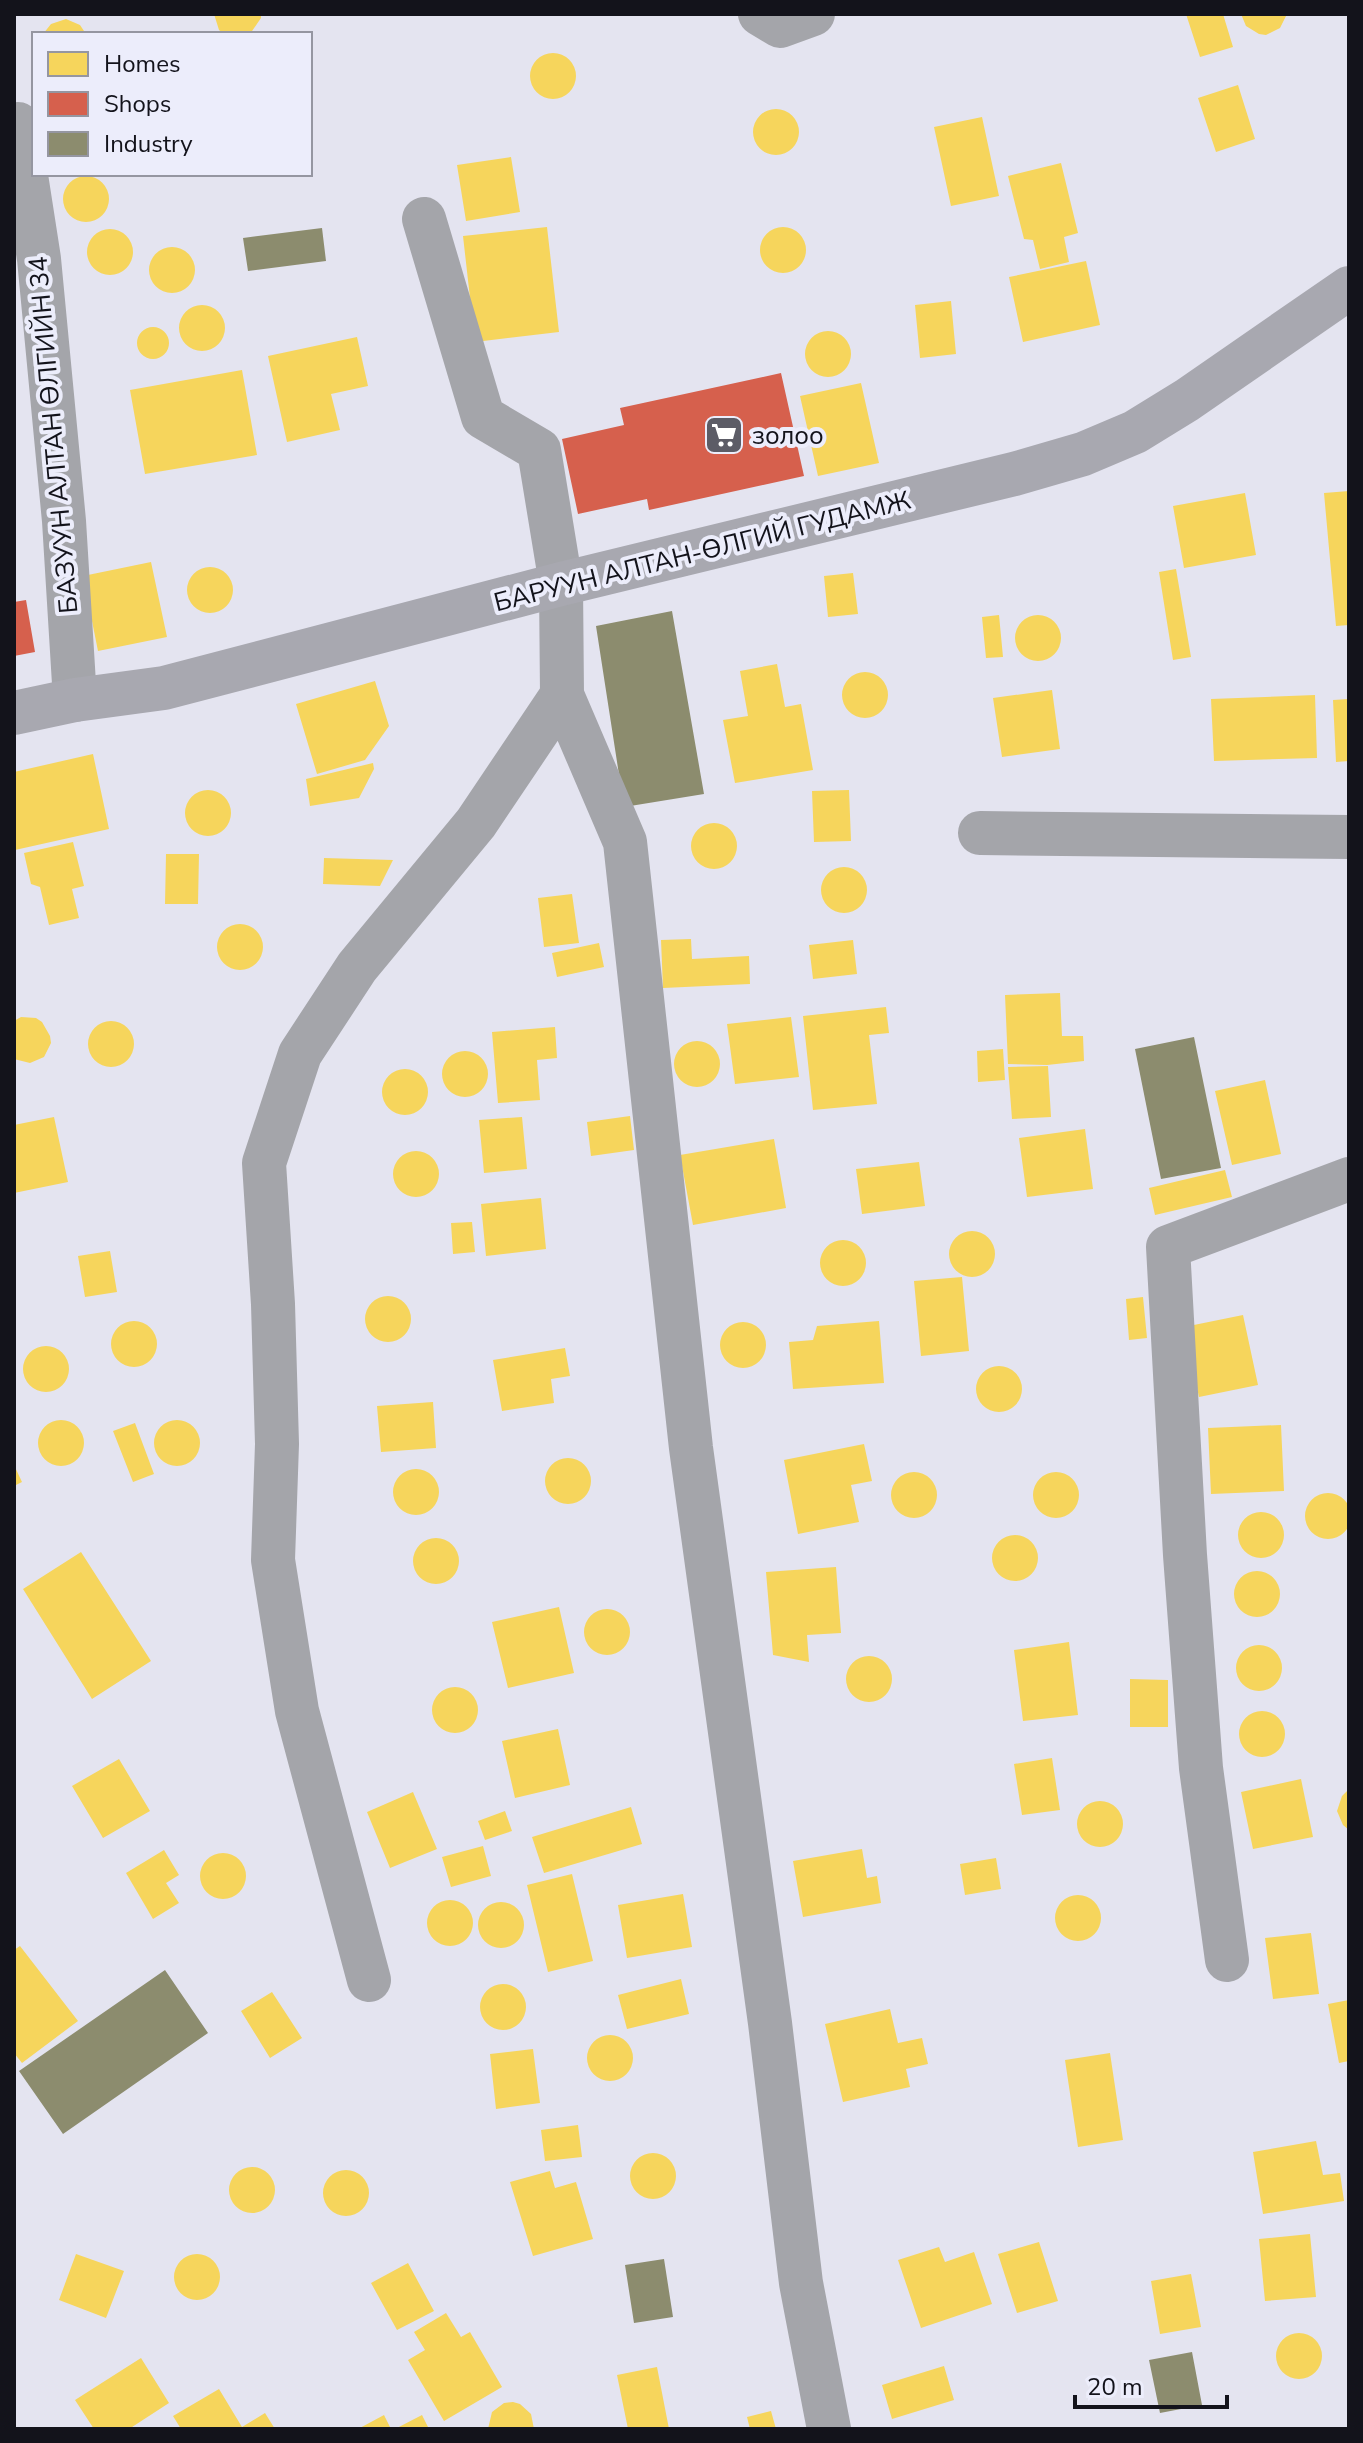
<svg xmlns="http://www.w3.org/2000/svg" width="1363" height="2443" font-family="'Nunito Sans',sans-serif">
  <rect width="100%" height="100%" fill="#e4e4f0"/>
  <!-- homes -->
  <path fill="#f6d55c" d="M 214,14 L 261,14 L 261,18 L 250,34 L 224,34 L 219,30 Z
    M 1186,14 L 1223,14 L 1233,47 L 1200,57 Z
    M 1241,14 L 1287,14 L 1280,28 L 1266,35 L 1259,34 L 1246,26 Z
    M 66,19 L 80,25 L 86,34 L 43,34 L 51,24 Z
    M530 76a23 23 0 1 1 46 0a23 23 0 1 1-46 0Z
    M 1238,85 L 1255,139 L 1216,152 L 1198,98 Z
    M753 132a23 23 0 1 1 46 0a23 23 0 1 1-46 0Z
    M 982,117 L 999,196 L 951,206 L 934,127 Z
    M 511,157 L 520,212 L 466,221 L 457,165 Z
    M 1061,163 L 1078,233 L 1064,237 L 1069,262 L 1040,269 L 1033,240 L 1024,239 L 1008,176 Z
    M63 199a23 23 0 1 1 46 0a23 23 0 1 1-46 0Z
    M760 250a23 23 0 1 1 46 0a23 23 0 1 1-46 0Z
    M 547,227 L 559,332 L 475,342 L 463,236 Z
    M87 252a23 23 0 1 1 46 0a23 23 0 1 1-46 0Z
    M149 270a23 23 0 1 1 46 0a23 23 0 1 1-46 0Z
    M 1086,261 L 1100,325 L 1023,342 L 1009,277 Z
    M 951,301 L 956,354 L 920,358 L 915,305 Z
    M179 328a23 23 0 1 1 46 0a23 23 0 1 1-46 0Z
    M137 343a16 16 0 1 1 32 0a16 16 0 1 1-32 0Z
    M805 354a23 23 0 1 1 46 0a23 23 0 1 1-46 0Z
    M 357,337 L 368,386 L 331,394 L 340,430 L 287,442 L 268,356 Z
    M 242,370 L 257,455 L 145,474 L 130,390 Z
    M 861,383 L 879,463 L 818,476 L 800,396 Z
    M 1349,491 L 1349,625 L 1336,626 L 1324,493 Z
    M 1245,493 L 1256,555 L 1184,568 L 1173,506 Z
    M 151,562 L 167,637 L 98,651 L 83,576 Z
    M187 590a23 23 0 1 1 46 0a23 23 0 1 1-46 0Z
    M 1176,569 L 1191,657 L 1173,660 L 1159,572 Z
    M 853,573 L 858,614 L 828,617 L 824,576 Z
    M1015 638a23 23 0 1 1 46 0a23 23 0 1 1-46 0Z
    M 999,615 L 1003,657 L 986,658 L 982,617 Z
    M 777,664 L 785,707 L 801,704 L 813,770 L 735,783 L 723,720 L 748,716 L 740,671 Z
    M842 695a23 23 0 1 1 46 0a23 23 0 1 1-46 0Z
    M 375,681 L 389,726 L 365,760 L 317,774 L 296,704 Z
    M 1052,690 L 1060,749 L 1002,757 L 993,698 Z
    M 1315,695 L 1317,758 L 1214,761 L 1211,699 Z
    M 1349,699 L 1349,761 L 1336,762 L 1333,700 Z
    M 93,754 L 109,829 L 15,850 L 14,772 Z
    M 373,763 L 374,769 L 359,798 L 310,806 L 306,779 Z
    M185 813a23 23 0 1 1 46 0a23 23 0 1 1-46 0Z
    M 849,790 L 851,841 L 814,842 L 812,791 Z
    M691 846a23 23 0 1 1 46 0a23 23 0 1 1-46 0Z
    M 73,842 L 84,886 L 72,889 L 79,918 L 49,925 L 40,887 L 31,884 L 24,853 Z
    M 166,854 L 199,854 L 198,904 L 165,904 Z
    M 324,858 L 393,860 L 380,886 L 323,884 Z
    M821 890a23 23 0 1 1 46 0a23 23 0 1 1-46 0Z
    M 572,894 L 579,943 L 544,947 L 538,898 Z
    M217 947a23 23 0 1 1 46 0a23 23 0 1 1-46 0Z
    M 691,939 L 692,959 L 749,956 L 750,984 L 663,988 L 661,940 Z
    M 853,940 L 857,974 L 813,979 L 809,945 Z
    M 599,943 L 604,967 L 557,977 L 552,953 Z
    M 1060,993 L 1062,1036 L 1083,1036 L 1084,1061 L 1047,1065 L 1008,1064 L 1005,995 Z
    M 886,1007 L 889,1033 L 869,1035 L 877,1104 L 813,1110 L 803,1016 Z
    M 21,1017 L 36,1018 L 42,1022 L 50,1036 L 51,1043 L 44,1057 L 30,1063 L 14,1059 L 14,1021 Z
    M 791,1017 L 799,1077 L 735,1084 L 727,1024 Z
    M88 1044a23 23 0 1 1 46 0a23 23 0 1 1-46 0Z
    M 555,1027 L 557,1058 L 537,1060 L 540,1100 L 498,1103 L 492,1032 Z
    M674 1064a23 23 0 1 1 46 0a23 23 0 1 1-46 0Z
    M 1003,1049 L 1005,1080 L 978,1082 L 977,1051 Z
    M442 1074a23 23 0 1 1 46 0a23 23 0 1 1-46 0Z
    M 1048,1066 L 1051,1117 L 1012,1119 L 1008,1067 Z
    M382 1092a23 23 0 1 1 46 0a23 23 0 1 1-46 0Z
    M 1265,1080 L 1281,1154 L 1232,1165 L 1215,1091 Z
    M 630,1116 L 634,1150 L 591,1156 L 587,1122 Z
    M 54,1117 L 68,1182 L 14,1193 L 14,1125 Z
    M 522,1117 L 527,1169 L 484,1173 L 479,1120 Z
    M 1085,1129 L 1093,1189 L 1027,1197 L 1019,1138 Z
    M 774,1139 L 786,1208 L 693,1225 L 680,1155 Z
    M393 1174a23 23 0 1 1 46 0a23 23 0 1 1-46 0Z
    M 919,1162 L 925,1206 L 862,1214 L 856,1169 Z
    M 1225,1170 L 1232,1197 L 1155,1215 L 1149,1188 Z
    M 541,1198 L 546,1249 L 486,1256 L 481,1204 Z
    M 472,1222 L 475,1252 L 453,1254 L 451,1223 Z
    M949 1254a23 23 0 1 1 46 0a23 23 0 1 1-46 0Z
    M820 1263a23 23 0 1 1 46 0a23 23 0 1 1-46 0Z
    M 110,1251 L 117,1292 L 85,1297 L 78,1256 Z
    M 962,1277 L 969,1351 L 921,1356 L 914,1281 Z
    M365 1319a23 23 0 1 1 46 0a23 23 0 1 1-46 0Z
    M 1143,1297 L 1147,1338 L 1129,1340 L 1126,1299 Z
    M 1243,1315 L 1258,1385 L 1199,1397 L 1184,1327 Z
    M111 1344a23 23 0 1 1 46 0a23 23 0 1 1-46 0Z
    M 879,1321 L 884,1383 L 793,1389 L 789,1342 L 813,1340 L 817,1326 Z
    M720 1345a23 23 0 1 1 46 0a23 23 0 1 1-46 0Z
    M23 1369a23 23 0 1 1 46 0a23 23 0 1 1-46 0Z
    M 565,1348 L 570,1376 L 551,1379 L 554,1403 L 502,1411 L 493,1360 Z
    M976 1389a23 23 0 1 1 46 0a23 23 0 1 1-46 0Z
    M 433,1402 L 436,1448 L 381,1452 L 377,1406 Z
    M154 1443a23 23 0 1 1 46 0a23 23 0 1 1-46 0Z
    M38 1443a23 23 0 1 1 46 0a23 23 0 1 1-46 0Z
    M 135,1423 L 154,1474 L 133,1482 L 113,1431 Z
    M 1281,1425 L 1284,1491 L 1211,1494 L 1208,1428 Z
    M 864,1444 L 872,1481 L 851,1485 L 859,1522 L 798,1534 L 784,1460 Z
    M545 1481a23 23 0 1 1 46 0a23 23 0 1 1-46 0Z
    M 14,1465 L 22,1482 L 14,1486 Z
    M393 1492a23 23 0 1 1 46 0a23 23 0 1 1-46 0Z
    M891 1495a23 23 0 1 1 46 0a23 23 0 1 1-46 0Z
    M1033 1495a23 23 0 1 1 46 0a23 23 0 1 1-46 0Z
    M1305 1516a23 23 0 1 1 46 0a23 23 0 1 1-46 0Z
    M1238 1535a23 23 0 1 1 46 0a23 23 0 1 1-46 0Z
    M992 1558a23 23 0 1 1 46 0a23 23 0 1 1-46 0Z
    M413 1561a23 23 0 1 1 46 0a23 23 0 1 1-46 0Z
    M 81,1552 L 151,1661 L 92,1699 L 23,1589 Z
    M 836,1567 L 841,1633 L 807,1635 L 809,1662 L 773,1655 L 766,1572 Z
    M1234 1594a23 23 0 1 1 46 0a23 23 0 1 1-46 0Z
    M 559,1607 L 574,1673 L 508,1688 L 492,1622 Z
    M584 1632a23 23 0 1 1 46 0a23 23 0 1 1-46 0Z
    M 1069,1642 L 1078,1715 L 1023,1721 L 1014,1650 Z
    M1236 1668a23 23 0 1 1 46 0a23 23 0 1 1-46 0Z
    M846 1679a23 23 0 1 1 46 0a23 23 0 1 1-46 0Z
    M 1130,1679 L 1168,1680 L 1168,1727 L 1130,1727 Z
    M432 1710a23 23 0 1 1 46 0a23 23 0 1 1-46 0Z
    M1239 1734a23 23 0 1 1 46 0a23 23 0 1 1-46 0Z
    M 558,1729 L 570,1785 L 515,1798 L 502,1741 Z
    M 1052,1758 L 1060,1810 L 1022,1815 L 1014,1764 Z
    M 119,1759 L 150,1811 L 103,1838 L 72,1786 Z
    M 1301,1779 L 1313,1837 L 1253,1849 L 1241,1792 Z
    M 1349,1789 L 1349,1830 L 1343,1825 L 1337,1811 L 1342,1796 Z
    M 413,1792 L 437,1849 L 390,1868 L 367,1812 Z
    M1077 1824a23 23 0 1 1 46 0a23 23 0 1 1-46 0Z
    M 631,1807 L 642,1844 L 544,1873 L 532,1837 Z
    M 505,1811 L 512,1831 L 485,1840 L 478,1821 Z
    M 483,1846 L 491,1876 L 451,1887 L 442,1857 Z
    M 862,1849 L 867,1878 L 877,1876 L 881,1903 L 803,1917 L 793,1861 Z
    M 164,1850 L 179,1875 L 166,1883 L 179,1903 L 153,1919 L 126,1873 Z
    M200 1876a23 23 0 1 1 46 0a23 23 0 1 1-46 0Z
    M 996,1858 L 1001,1889 L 965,1895 L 960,1864 Z
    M 572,1874 L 593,1961 L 548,1972 L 527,1885 Z
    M 683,1894 L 692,1947 L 627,1958 L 618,1905 Z
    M1055 1918a23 23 0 1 1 46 0a23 23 0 1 1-46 0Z
    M427 1923a23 23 0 1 1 46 0a23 23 0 1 1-46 0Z
    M478 1925a23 23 0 1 1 46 0a23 23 0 1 1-46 0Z
    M 1311,1933 L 1319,1994 L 1273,1999 L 1265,1938 Z
    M 20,1946 L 78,2021 L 22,2063 L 14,2053 L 14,1950 Z
    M 681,1979 L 689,2014 L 627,2029 L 618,1995 Z
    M480 2007a23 23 0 1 1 46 0a23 23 0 1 1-46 0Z
    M 272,1992 L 302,2038 L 270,2058 L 241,2011 Z
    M 1349,2000 L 1349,2061 L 1339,2063 L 1328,2004 Z
    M 890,2009 L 898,2043 L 922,2038 L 928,2064 L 906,2069 L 910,2087 L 843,2102 L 825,2024 Z
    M587 2058a23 23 0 1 1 46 0a23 23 0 1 1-46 0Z
    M 533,2049 L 540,2103 L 496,2109 L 490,2054 Z
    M 1110,2053 L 1123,2140 L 1078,2147 L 1065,2060 Z
    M 578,2125 L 582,2157 L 545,2161 L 541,2130 Z
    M 1316,2141 L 1323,2175 L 1340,2173 L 1344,2201 L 1263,2214 L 1253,2152 Z
    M630 2176a23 23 0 1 1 46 0a23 23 0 1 1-46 0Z
    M229 2190a23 23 0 1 1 46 0a23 23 0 1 1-46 0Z
    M323 2193a23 23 0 1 1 46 0a23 23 0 1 1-46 0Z
    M 550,2171 L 555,2188 L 576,2182 L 593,2239 L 533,2256 L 510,2182 Z
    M 1310,2234 L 1316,2297 L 1265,2301 L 1259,2239 Z
    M 1039,2242 L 1058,2301 L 1017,2313 L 998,2254 Z
    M 939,2247 L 945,2262 L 974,2252 L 992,2304 L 921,2328 L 898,2260 Z
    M174 2277a23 23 0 1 1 46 0a23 23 0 1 1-46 0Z
    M 76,2254 L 124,2271 L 106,2318 L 59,2300 Z
    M 408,2263 L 434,2311 L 397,2330 L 371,2283 Z
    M 1191,2274 L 1201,2327 L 1160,2334 L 1151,2281 Z
    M 446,2313 L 461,2337 L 470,2332 L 502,2387 L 444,2421 L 408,2360 L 425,2350 L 414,2332 Z
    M1276 2356a23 23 0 1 1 46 0a23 23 0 1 1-46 0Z
    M 141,2358 L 169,2403 L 129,2429 L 94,2429 L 75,2400 Z
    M 944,2366 L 954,2400 L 892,2419 L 882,2385 Z
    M 657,2367 L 669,2429 L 628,2429 L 617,2375 Z
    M 219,2389 L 242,2427 L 265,2413 L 275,2429 L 181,2429 L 173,2416 Z
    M 513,2402 L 520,2404 L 531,2414 L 534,2429 L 488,2429 L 492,2412 L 504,2403 Z
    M 771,2411 L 776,2429 L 750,2429 L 747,2417 Z
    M 384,2415 L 391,2429 L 358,2429 Z
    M 422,2415 L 429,2429 L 395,2429 Z"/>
  <!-- shops -->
  <path fill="#d6604d" d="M 781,373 L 804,476 L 649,510 L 647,499 L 578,514 L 562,439 L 624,425 L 620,408 Z
    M 26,600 L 35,652 L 14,656 L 14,602 Z"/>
  <!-- industry -->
  <path fill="#8c8c6e" d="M 322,228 L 326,261 L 248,271 L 243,238 Z
    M 672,611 L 704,794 L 624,807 L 596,626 Z
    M 1194,1037 L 1221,1168 L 1161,1179 L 1135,1049 Z
    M 165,1970 L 208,2033 L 63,2134 L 19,2071 Z
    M 664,2259 L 673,2317 L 634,2323 L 625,2265 Z
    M 1192,2352 L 1202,2405 L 1160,2413 L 1149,2360 Z"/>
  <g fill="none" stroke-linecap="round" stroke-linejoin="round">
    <!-- minor -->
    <path stroke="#a4a5aa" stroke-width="44" d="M 760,14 L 780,26 L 813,14
      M 18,124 L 39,259 L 64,521 L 75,700
      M 562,695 L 625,842 L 691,1448 L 770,2023 L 801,2283 L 829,2429
      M 980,833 L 1349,837
      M 1227,1960 L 1201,1768 L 1185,1555 L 1168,1247 L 1349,1179
      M 369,1980 L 297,1711 L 273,1560 L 277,1444 L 273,1304 L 264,1163 L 300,1054 L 357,967 L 476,823 L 562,695 L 561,584 L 539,450 L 483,417 L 424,219"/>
    <!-- major -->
    <path stroke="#a8a8b0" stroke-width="44" d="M 14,713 L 75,700 L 164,688 L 561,584 L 1014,474 L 1083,454 L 1135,432 L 1187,400 L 1349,288"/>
  </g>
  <!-- icons -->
  <defs>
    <symbol id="supermarket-square" viewBox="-11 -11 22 22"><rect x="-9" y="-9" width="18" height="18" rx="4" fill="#5c5c66" stroke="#ecedfb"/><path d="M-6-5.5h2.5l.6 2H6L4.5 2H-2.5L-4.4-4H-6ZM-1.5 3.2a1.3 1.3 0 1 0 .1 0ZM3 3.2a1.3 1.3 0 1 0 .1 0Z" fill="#fff"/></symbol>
  </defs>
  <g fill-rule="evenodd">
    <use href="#supermarket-square" x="702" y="413" width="44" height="44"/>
  </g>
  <g text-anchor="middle" stroke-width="8" stroke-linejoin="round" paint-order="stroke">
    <!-- street labels -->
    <g font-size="26" fill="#13131b" stroke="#ecedfb">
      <text transform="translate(53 435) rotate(-95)" y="9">БАЗУУН АЛТАН ӨЛГИЙН 34</text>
      <text transform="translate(702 551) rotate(-14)" y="9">БАРУУН АЛТАН-ӨЛГИЙ ГУДАМЖ</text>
    </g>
    <!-- poi labels -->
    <g font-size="26" fill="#13131b" stroke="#ecedfb" text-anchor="start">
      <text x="752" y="444">золоо</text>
    </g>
  </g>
  <!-- border -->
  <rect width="1363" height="2443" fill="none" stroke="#13131b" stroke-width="32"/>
  <!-- legend -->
  <rect x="32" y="32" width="280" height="144" fill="#ecedfb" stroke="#9596a1" stroke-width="2"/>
  <rect x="48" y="52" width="40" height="24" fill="#f6d55c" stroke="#9596a1" stroke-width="2"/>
  <text x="104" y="72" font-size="24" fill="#13131b">Homes</text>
  <rect x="48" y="92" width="40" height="24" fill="#d6604d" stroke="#9596a1" stroke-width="2"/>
  <text x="104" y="112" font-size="24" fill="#13131b">Shops</text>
  <rect x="48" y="132" width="40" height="24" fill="#8c8c6e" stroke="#9596a1" stroke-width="2"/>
  <text x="104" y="152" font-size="24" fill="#13131b">Industry</text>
  <!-- scale -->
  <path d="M1075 2395v12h152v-12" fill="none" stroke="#13131b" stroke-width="4"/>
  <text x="1087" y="2395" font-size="24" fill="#13131b" stroke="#ecedfb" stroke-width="6" paint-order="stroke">20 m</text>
</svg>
